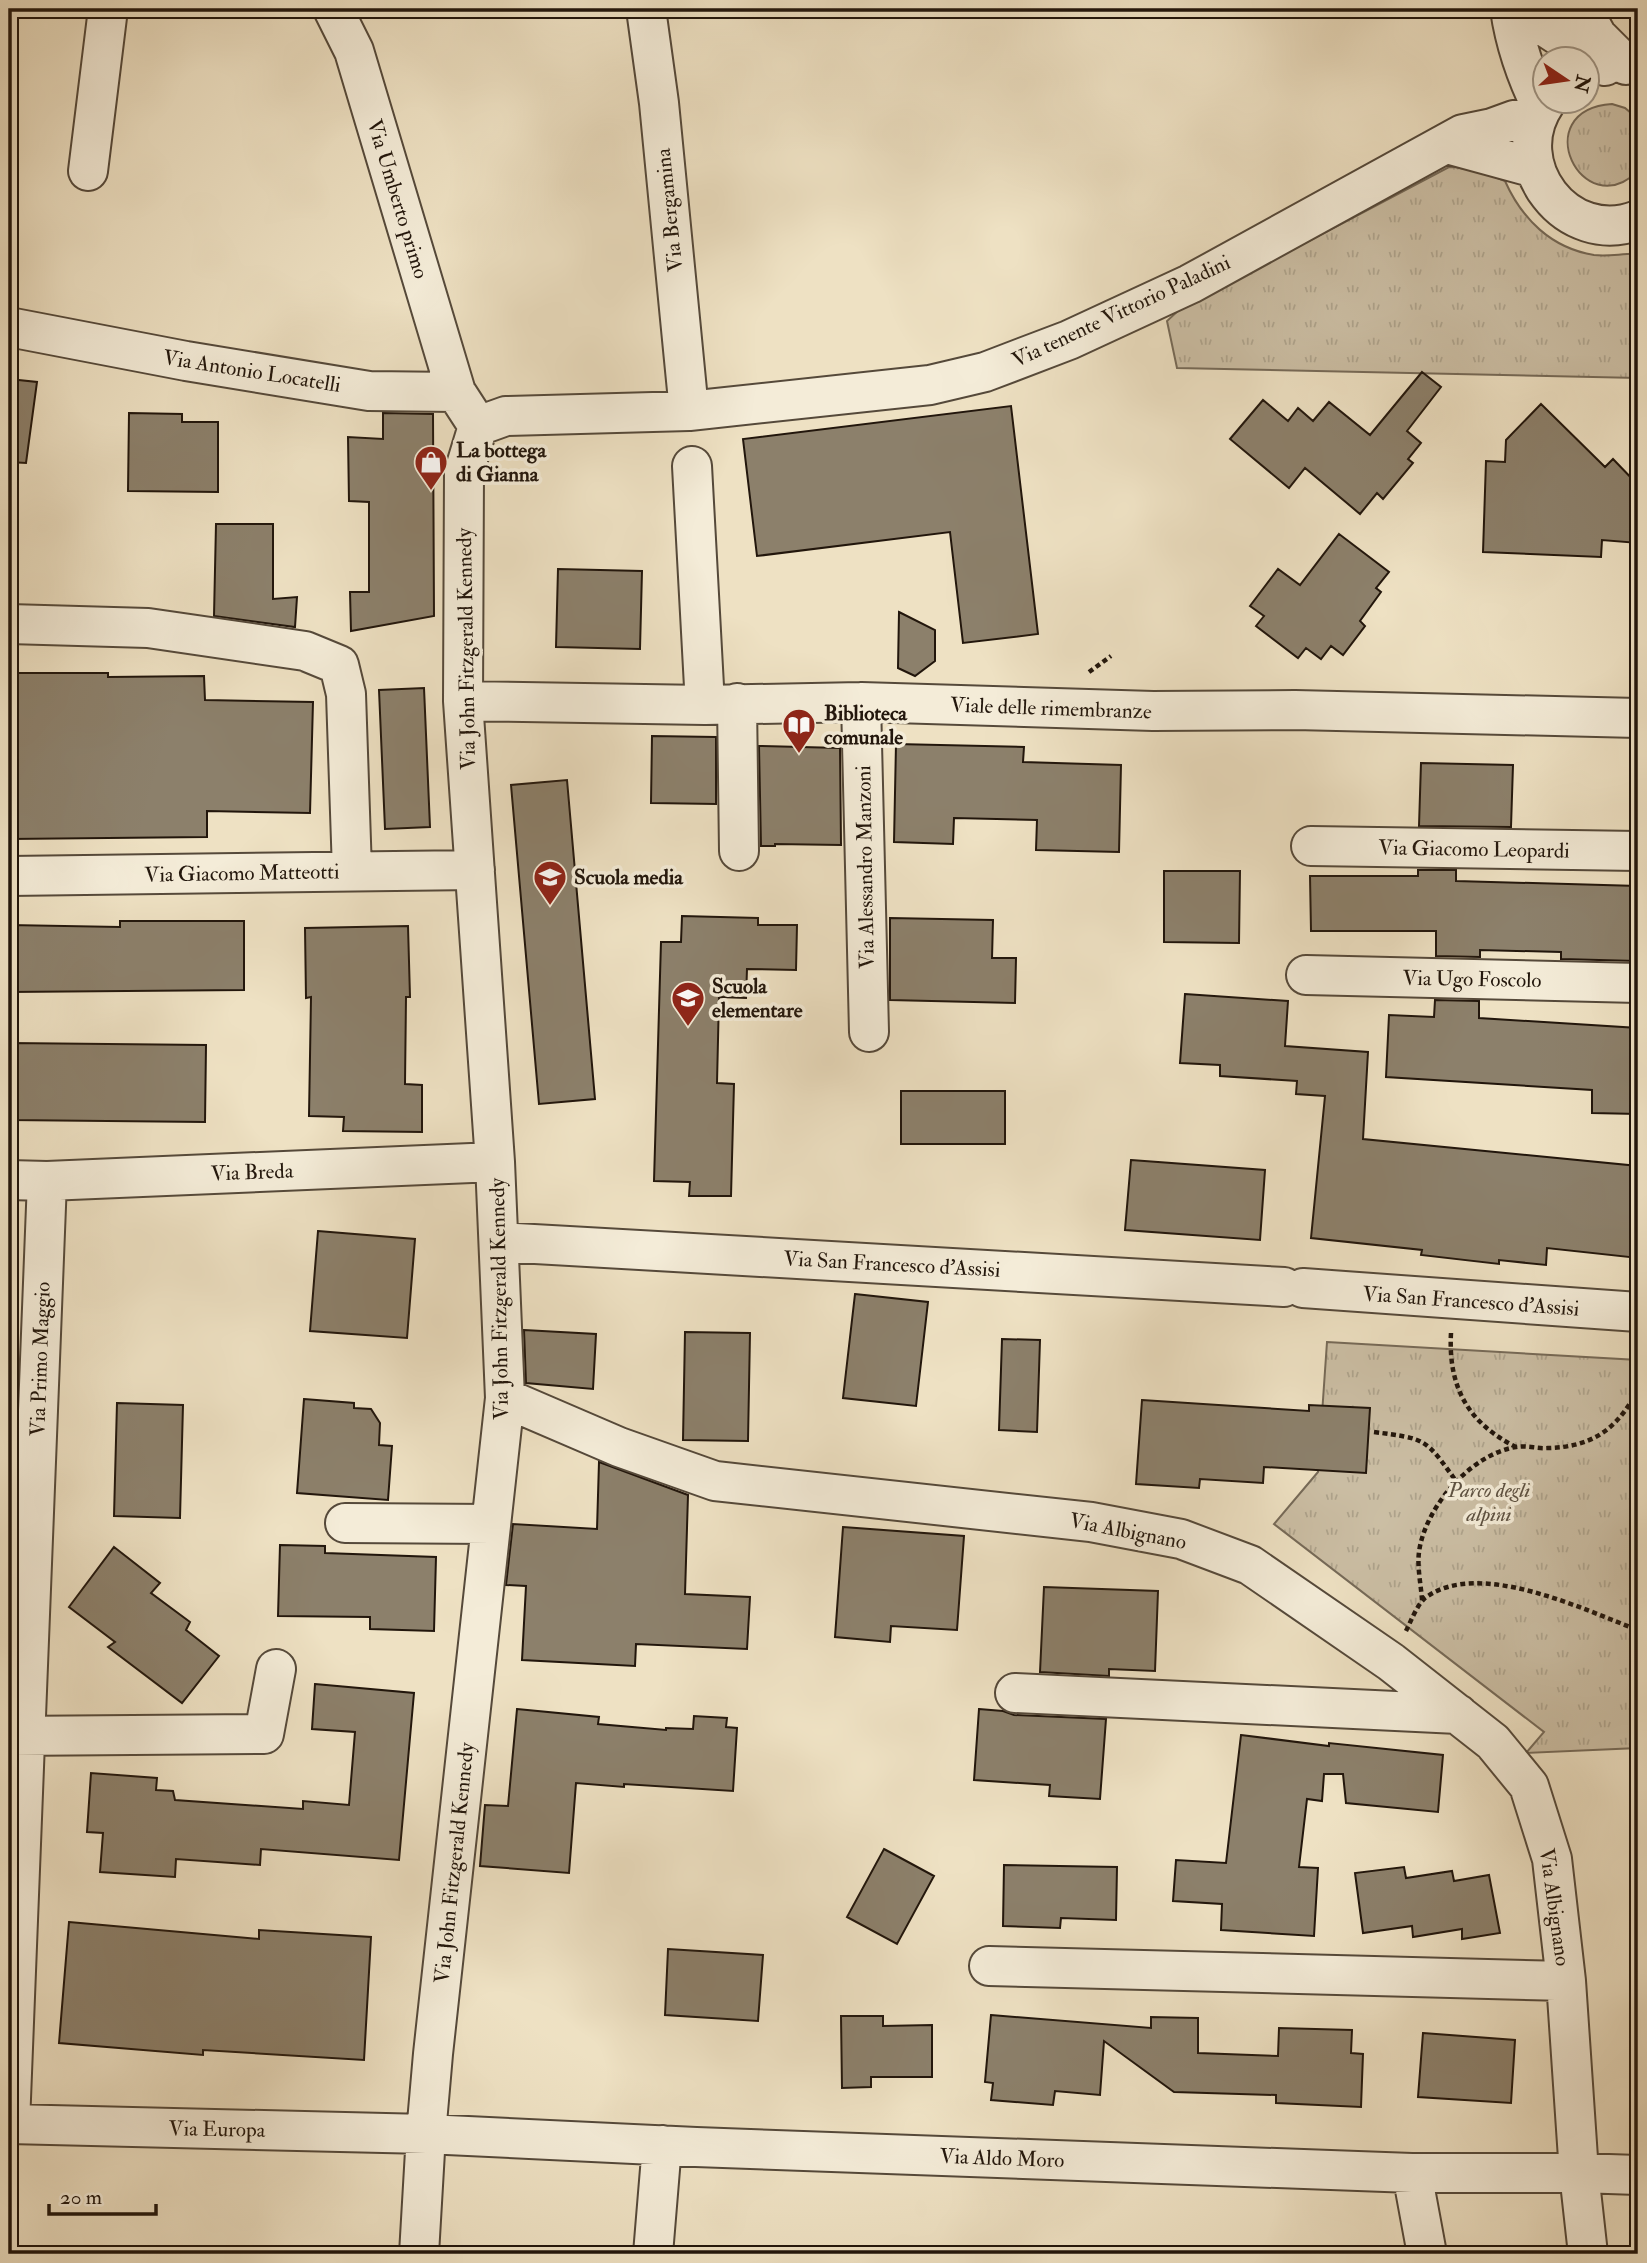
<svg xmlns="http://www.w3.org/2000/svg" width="1647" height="2263" font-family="'IM FELL Double Pica',serif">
  <defs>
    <pattern id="grass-tufts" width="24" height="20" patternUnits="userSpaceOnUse" patternTransform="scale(1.75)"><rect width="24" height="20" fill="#cbbea4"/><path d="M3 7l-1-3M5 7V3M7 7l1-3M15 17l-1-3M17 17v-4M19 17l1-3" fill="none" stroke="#aea38c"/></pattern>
  </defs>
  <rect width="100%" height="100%" fill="#eee1c3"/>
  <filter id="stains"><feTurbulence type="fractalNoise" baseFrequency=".00286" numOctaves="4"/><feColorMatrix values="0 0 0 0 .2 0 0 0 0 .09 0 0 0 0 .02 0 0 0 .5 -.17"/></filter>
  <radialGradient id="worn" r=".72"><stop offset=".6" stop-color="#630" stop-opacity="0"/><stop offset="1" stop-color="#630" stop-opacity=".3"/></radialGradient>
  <!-- grass -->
  <path fill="url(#grass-tufts)" stroke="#766a58" stroke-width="2" d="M 1612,104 L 1625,108 L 1638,119 L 1638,171 C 1582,226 1526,110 1612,104 Z
    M 1449,167 L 1472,168 L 1505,181 C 1522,219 1551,248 1594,255 C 1609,257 1624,253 1638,254 L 1638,378 L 1177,368 L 1167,321 L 1180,309 Z
    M 1327,1342 L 1638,1360 L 1638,1748 L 1526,1753 L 1544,1732 L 1274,1524 L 1318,1472 Z"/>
  <!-- building -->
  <path fill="#8c806b" stroke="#22160c" stroke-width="2" d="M 1422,372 L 1441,387 L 1407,431 L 1421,443 L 1408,459 L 1413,463 L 1383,499 L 1377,493 L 1360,514 L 1305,468 L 1289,488 L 1230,439 L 1263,400 L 1288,421 L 1298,408 L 1313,421 L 1329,402 L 1370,435 Z
    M 9,379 L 37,382 L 26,463 L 9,462 Z
    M 1541,404 L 1605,467 L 1613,459 L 1638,485 L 1638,543 L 1602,540 L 1601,557 L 1483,552 L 1486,461 L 1505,462 L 1506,440 Z
    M 1011,406 L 1038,634 L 963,643 L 950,532 L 757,556 L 743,439 Z
    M 129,413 L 182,414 L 182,422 L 218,422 L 218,492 L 128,491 Z
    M 383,413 L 433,414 L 434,616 L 351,631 L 350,592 L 369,592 L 369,502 L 349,501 L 348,437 L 383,439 Z
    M 216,524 L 273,524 L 273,599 L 297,597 L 295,627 L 214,616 Z
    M 1339,534 L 1389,572 L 1376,588 L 1381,592 L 1360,621 L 1365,626 L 1343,655 L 1331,646 L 1321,659 L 1306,648 L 1298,658 L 1256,626 L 1264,616 L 1250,606 L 1278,569 L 1300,585 Z
    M 558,569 L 642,571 L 640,649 L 556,647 Z
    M 899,612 L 935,630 L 935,661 L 915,676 L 898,668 Z
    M 9,673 L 108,673 L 108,677 L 204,676 L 205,700 L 313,702 L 310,813 L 207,811 L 207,837 L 9,839 Z
    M 424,688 L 430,827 L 385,829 L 379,690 Z
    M 652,736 L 716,737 L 716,804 L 651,803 Z
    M 896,744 L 1024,747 L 1023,762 L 1121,765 L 1119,852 L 1036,850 L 1037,820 L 954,818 L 953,844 L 894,842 Z
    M 759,746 L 840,748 L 841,845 L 775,844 L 775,846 L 761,846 Z
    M 1421,763 L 1513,765 L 1511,827 L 1419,826 Z
    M 567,780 L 595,1099 L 539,1104 L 511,785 Z
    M 1418,870 L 1456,870 L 1456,881 L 1638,886 L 1637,961 L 1561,959 L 1561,952 L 1480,950 L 1480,957 L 1436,956 L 1436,931 L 1311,931 L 1310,876 L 1418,876 Z
    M 1164,871 L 1240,871 L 1239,943 L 1164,942 Z
    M 682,916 L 758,918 L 758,925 L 797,925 L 796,970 L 747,969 L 746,998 L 719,997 L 717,1083 L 734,1084 L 731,1196 L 689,1196 L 690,1182 L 654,1181 L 661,942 L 681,942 Z
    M 890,918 L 993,920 L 992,958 L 1016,958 L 1015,1003 L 890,1000 Z
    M 120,921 L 244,921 L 244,990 L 9,992 L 9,925 L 120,927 Z
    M 408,926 L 410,997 L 406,997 L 405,1084 L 422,1085 L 422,1132 L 343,1131 L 344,1117 L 309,1116 L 311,997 L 306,998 L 305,928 Z
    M 1185,994 L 1288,1001 L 1285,1046 L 1368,1052 L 1363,1139 L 1638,1166 L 1638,1258 L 1547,1248 L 1546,1265 L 1499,1260 L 1499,1264 L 1421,1255 L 1422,1250 L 1311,1238 L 1325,1096 L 1296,1094 L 1297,1081 L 1220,1076 L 1220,1065 L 1180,1063 Z
    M 1435,1000 L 1479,1001 L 1479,1018 L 1638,1028 L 1638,1114 L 1592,1113 L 1592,1090 L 1386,1077 L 1389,1015 L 1434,1017 Z
    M 9,1043 L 206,1045 L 205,1122 L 9,1120 Z
    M 901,1091 L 1005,1091 L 1005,1144 L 901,1144 Z
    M 1131,1160 L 1265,1170 L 1260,1240 L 1125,1230 Z
    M 318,1231 L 415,1239 L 407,1338 L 310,1331 Z
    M 855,1294 L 928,1302 L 916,1406 L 843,1398 Z
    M 524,1330 L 596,1334 L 593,1389 L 526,1383 Z
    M 685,1332 L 750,1333 L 748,1441 L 683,1440 Z
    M 1002,1339 L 1040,1340 L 1037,1432 L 999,1430 Z
    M 304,1399 L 354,1403 L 354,1408 L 371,1409 L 380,1423 L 379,1445 L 392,1446 L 388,1500 L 297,1493 Z
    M 1142,1400 L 1309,1411 L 1309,1405 L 1370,1408 L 1366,1473 L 1264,1467 L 1263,1483 L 1200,1479 L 1199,1488 L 1136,1484 Z
    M 117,1403 L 183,1405 L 180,1518 L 114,1516 Z
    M 599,1462 L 688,1495 L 685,1594 L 750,1597 L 747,1649 L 636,1644 L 635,1666 L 522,1660 L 526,1586 L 506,1585 L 513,1524 L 597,1529 Z
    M 843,1527 L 964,1536 L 957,1630 L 891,1626 L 890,1642 L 835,1637 Z
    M 280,1545 L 325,1546 L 325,1553 L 436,1557 L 434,1631 L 370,1629 L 370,1617 L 278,1616 Z
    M 114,1547 L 160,1583 L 151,1593 L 190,1622 L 186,1630 L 219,1656 L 182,1703 L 108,1647 L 115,1642 L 69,1607 Z
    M 1044,1587 L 1158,1591 L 1155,1671 L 1109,1669 L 1109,1676 L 1040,1672 Z
    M 315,1684 L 414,1693 L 399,1860 L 261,1849 L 260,1865 L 176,1859 L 175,1877 L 100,1872 L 103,1833 L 87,1832 L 91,1773 L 157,1778 L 156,1790 L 173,1791 L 175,1800 L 303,1809 L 303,1801 L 349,1805 L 355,1732 L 312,1729 Z
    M 517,1709 L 599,1717 L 598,1724 L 666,1730 L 666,1728 L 693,1729 L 694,1716 L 727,1718 L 726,1727 L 737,1728 L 733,1791 L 624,1784 L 624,1787 L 576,1783 L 569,1873 L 480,1866 L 485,1805 L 508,1806 Z
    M 979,1709 L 1003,1711 L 1014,1715 L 1106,1719 L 1100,1799 L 1049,1796 L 1050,1785 L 974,1780 Z
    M 1241,1735 L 1329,1746 L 1329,1743 L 1443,1755 L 1438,1812 L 1346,1803 L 1343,1774 L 1324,1774 L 1322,1801 L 1307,1799 L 1299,1867 L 1318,1868 L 1314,1936 L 1221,1930 L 1222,1904 L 1173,1901 L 1176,1860 L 1226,1863 Z
    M 884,1849 L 934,1876 L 897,1944 L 847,1917 Z
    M 1004,1865 L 1117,1867 L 1116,1920 L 1061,1918 L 1060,1928 L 1003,1926 Z
    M 1404,1867 L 1406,1878 L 1452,1871 L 1454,1881 L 1489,1875 L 1500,1933 L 1462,1939 L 1462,1929 L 1413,1937 L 1412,1926 L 1363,1933 L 1355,1873 Z
    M 69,1922 L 259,1939 L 259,1930 L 371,1937 L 364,2060 L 203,2050 L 203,2055 L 59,2043 Z
    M 668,1949 L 763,1955 L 758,2021 L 665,2015 Z
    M 991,2015 L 1151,2028 L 1151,2017 L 1198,2018 L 1198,2053 L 1278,2056 L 1279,2028 L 1352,2030 L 1351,2053 L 1363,2054 L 1361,2107 L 1276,2103 L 1276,2095 L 1174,2092 L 1104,2041 L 1100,2095 L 1055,2091 L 1053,2105 L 991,2100 L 993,2083 L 985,2082 Z
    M 841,2016 L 883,2016 L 883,2026 L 932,2025 L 932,2077 L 871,2077 L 871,2087 L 842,2088 Z
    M 1423,2033 L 1515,2040 L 1511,2103 L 1418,2097 Z"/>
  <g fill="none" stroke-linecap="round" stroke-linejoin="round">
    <defs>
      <path id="minor" d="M 333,9 L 354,51 L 456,392
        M 646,9 L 659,103 L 689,411
        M 1510,9 C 1515,44 1526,76 1542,108
        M 1518,9 L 1605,66
        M 1582,9 L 1597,36 L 1626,65
        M 1546,102 C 1503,164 1567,248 1638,220
        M 1447,144 L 1535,168
        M 88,171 L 108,9
        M 9,327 L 186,361 L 369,391 L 456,392 L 478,426
        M 478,426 L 506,416 L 689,411 L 930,385 L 985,372 L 1069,340 L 1190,284 L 1463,134 L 1492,128 L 1514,120 L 1537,118
        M 692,466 L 705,705
        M 9,624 L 148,628 L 305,651 L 339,665 L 346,694 L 352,871
        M 463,701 L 705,705 L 861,702 L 1153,711 L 1295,710 L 1638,718
        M 861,702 L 869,1032
        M 737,703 L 739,851
        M 1311,846 L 1638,851
        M 9,876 L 475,870
        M 1306,975 L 1638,983
        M 9,1180 L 47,1181 L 495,1162
        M 500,1242 L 1284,1287
        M 1303,1288 L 1638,1312
        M 505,1398 L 619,1447 L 715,1481 L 1091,1522 L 1181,1539 L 1250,1565 L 1391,1662 L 1493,1742 L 1529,1786 L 1552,1859 L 1566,1981 L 1579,2173 L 1588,2254
        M 345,1523 L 491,1524
        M 1015,1693 L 1458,1714
        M 9,1736 L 264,1734 L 276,1669
        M 989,1966 L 1566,1981
        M 9,2124 L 426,2134 L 696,2147 L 1412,2173 L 1579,2173 L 1638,2175
        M 10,2124 L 47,1181
        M 1412,2173 L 1427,2254
        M 419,2254 L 426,2134 L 433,2054 L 505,1398 L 495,1162 L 463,701 L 464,472 L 478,426
        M 653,2254 L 662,2145"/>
    </defs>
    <!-- minor casing -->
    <use href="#minor" stroke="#55493a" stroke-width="42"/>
    <!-- path -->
    <path stroke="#22160c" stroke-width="4.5" stroke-dasharray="5 3.5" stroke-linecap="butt" d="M 1089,672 L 1111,656
      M 1451,1333 C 1448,1387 1468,1423 1516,1447
      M 1638,1381 L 1632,1400 L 1638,1412
      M 1374,1432 C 1427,1439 1425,1438 1456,1481
      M 1422,1600 C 1421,1585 1417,1567 1419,1552 C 1425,1507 1471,1454 1516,1447 C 1526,1445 1538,1449 1548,1448 C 1586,1447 1612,1434 1632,1400
      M 1406,1631 C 1411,1621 1417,1605 1425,1598 C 1479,1558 1584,1610 1638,1630"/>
    <!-- minor -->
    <use href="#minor" stroke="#f4ecd8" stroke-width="38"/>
  </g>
  <!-- icons -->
  <defs>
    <symbol id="shop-pin" viewBox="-11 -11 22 30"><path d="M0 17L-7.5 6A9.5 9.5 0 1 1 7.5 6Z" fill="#8f2418" stroke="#f4ecd8"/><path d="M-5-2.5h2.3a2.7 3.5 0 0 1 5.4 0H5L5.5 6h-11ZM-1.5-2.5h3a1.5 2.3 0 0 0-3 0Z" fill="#fff"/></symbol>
    <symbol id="library-pin" viewBox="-11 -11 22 30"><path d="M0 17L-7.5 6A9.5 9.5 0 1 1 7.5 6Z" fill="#8f2418" stroke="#f4ecd8"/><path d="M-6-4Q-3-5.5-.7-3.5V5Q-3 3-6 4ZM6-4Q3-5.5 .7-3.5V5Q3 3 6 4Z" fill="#fff"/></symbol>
    <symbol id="school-pin" viewBox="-11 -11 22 30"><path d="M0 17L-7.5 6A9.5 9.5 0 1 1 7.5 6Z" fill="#8f2418" stroke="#f4ecd8"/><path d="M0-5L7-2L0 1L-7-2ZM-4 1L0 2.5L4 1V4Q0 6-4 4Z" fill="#fff"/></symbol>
  </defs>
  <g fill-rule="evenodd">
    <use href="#shop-pin" x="412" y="443" width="38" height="52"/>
    <use href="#library-pin" x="780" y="706" width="38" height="52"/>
    <use href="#school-pin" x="531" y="858" width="38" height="52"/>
    <use href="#school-pin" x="669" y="979" width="38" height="52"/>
  </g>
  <g text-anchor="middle" stroke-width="7" stroke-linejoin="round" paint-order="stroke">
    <!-- street labels -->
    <g font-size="21" fill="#22160c" stroke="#f4ecd8">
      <text transform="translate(398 199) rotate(73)" y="7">Via Umberto primo</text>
      <text transform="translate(669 210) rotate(-96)" y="7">Via Bergamina</text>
      <text transform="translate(1121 311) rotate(-25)" y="7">Via tenente Vittorio Paladini</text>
      <text transform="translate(252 371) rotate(9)" y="7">Via Antonio Locatelli</text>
      <text transform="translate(466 649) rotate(-91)" y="7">Via John Fitzgerald Kennedy</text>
      <text transform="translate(1051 708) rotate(2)" y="7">Viale delle rimembranze</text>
      <text transform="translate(1474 849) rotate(1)" y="7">Via Giacomo Leopardi</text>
      <text transform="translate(865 867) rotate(-91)" y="7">Via Alessandro Manzoni</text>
      <text transform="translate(242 873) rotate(-1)" y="7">Via Giacomo Matteotti</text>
      <text transform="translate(1472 979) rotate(1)" y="7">Via Ugo Foscolo</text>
      <text transform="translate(252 1172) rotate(-2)" y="7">Via Breda</text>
      <text transform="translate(892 1264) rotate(3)" y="7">Via San Francesco d'Assisi</text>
      <text transform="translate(499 1299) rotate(-91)" y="7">Via John Fitzgerald Kennedy</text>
      <text transform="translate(1471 1301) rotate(4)" y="7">Via San Francesco d'Assisi</text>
      <text transform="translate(40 1359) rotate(-88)" y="7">Via Primo Maggio</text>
      <text transform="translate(1128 1531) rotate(11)" y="7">Via Albignano</text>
      <text transform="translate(454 1863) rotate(-84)" y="7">Via John Fitzgerald Kennedy</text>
      <text transform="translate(1555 1907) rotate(82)" y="7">Via Albignano</text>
      <text transform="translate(217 2129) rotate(1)" y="7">Via Europa</text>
      <text transform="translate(1002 2158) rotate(2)" y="7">Via Aldo Moro</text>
    </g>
    <!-- poi labels -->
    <g font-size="21" font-weight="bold" fill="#22160c" stroke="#f4ecd8" text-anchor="start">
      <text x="456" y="457">La bottega<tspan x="456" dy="24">di Gianna</tspan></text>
      <text x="824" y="720">Biblioteca<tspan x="824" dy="24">comunale</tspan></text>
      <text x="574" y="884">Scuola media</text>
      <text x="712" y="993">Scuola<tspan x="712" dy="24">elementare</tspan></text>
    </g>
    <!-- park labels -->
    <g font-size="21" font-style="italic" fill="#5d5141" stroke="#f4ecd8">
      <text x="1489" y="1497">Parco degli<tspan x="1489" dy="24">alpini</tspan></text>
    </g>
  </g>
  <!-- margin -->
  <rect width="1647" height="2263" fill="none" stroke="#eee1c3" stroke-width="35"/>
  <rect x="10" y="10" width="1626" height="2242" fill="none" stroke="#22160c" stroke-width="3.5"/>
  <rect x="18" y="18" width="1612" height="2228" fill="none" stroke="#22160c" stroke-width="2"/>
  <!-- north arrow -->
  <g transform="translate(1566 80) rotate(103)"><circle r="33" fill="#f4ecd8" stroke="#a09686" stroke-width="2"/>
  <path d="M0-5L12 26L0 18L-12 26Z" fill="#8f2418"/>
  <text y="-10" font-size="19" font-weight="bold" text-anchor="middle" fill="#22160c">N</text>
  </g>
  <!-- scale -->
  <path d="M49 2204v10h107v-10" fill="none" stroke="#22160c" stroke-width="3.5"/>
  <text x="60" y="2204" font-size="21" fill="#22160c" stroke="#f4ecd8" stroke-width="5" paint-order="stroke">20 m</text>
  <rect width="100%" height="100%" filter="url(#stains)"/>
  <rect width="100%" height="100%" fill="url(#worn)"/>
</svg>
